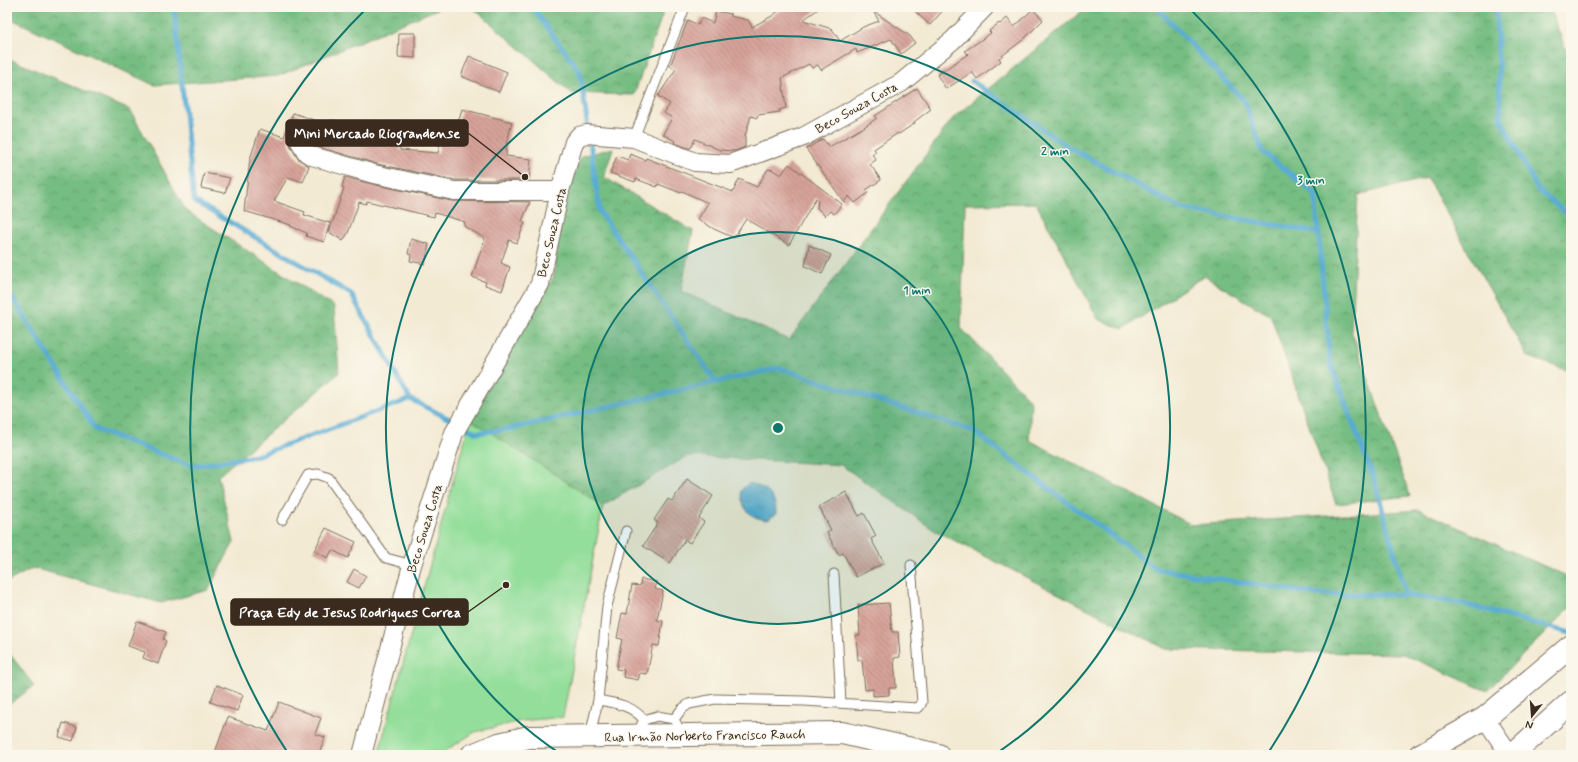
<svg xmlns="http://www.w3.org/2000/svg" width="1578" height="762" font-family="Mynerve,sans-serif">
  <defs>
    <pattern id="forest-crowns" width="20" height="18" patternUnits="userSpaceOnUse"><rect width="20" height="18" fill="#76bd82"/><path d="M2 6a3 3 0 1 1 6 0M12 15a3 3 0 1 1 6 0" fill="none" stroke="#629a6a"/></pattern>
    <pattern id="water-ripples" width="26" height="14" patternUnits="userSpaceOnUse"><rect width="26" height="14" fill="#59acd4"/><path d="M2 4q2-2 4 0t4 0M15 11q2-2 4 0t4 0" fill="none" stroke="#4b8cab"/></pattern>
    <pattern id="building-back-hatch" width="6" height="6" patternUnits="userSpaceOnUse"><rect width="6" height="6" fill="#d7a39a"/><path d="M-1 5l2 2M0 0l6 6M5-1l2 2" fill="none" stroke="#b0857d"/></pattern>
  </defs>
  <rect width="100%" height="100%" fill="#fbf7ec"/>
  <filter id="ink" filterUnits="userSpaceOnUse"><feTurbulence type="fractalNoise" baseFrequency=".025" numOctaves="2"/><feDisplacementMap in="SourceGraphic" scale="8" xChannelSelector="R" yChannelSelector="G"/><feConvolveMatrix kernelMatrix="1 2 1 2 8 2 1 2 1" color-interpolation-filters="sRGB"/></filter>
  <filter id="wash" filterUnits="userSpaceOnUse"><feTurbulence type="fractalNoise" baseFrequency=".012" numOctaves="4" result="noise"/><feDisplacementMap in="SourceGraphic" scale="16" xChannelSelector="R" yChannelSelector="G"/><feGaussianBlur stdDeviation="0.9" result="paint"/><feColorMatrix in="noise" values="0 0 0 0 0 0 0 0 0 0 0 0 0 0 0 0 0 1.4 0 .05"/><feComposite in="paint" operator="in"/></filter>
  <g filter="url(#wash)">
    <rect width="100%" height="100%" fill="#f3ead3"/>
    <!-- forest -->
    <path fill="url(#forest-crowns)" stroke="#587450" d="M 7,7 L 442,7 L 278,76 L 154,85 L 7,17 Z
      M 472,7 L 665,7 L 634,95 L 571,93 Z
      M 1087,7 L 1549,7 L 1571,63 L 1571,372 L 1527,356 L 1427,178 L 1358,195 L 1351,330 L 1410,496 L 1336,504 L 1271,316 L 1204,276 L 1123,329 L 1098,319 L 1036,203 L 965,204 L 961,328 L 1031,401 L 1029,440 L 1192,525 L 1419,510 L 1571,578 L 1571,607 L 1487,691 L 1403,654 L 1166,649 L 934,530 L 841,465 L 688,456 L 603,506 L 574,651 L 470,419 L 554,276 L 564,195 L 582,156 L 613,148 L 604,177 L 693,231 L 681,291 L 789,340 L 953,118 Z
      M 7,58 L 130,110 L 186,211 L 334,307 L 339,373 L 218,476 L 234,542 L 208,590 L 161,603 L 33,568 L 7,582 L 7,376 L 9,368 L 7,366 Z
      M 7,650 L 34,686 L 7,706 Z"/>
    <!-- green -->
    <path fill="#93de9a" stroke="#67845c" d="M 470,419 L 603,506 L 563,717 L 521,721 L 475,732 L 448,749 L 441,755 L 378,755 Z"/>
    <!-- water -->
    <path fill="url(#water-ripples)" stroke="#4a6b79" d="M 749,483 C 765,487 777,495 776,514 L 768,520 C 750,519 741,508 741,490 Z"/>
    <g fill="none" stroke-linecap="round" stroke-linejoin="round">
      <!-- stream -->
      <path stroke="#59acd4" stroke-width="5" d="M 174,7 L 194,201 L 351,294 L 410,399 L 477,433 L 509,429 L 779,368 L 973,431 L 1156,569 L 1315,594 L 1406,595 L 1459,603 L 1571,633
        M 532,7 L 580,72 L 600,212 L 716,382
        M 1159,7 L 1160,11 L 1245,102 L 1262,151 L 1315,194 L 1330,362 L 1374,479 L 1406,595
        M 1496,7 L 1501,119 L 1538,190 L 1571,217
        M 972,81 L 1065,145 L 1180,208 L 1319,233
        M 7,289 L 95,429 L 192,466 L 256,456 L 410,399"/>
    </g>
    <g id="blocks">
      <!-- building -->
      <path fill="url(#building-back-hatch)" d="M 784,7 L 821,7 L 803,20 L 832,29 L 840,41 L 863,27 L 879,21 L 873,11 L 910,36 L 915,43 L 901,54 L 891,39 L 857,53 L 856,49 L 821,70 L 818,65 L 812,68 L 809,64 L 782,78 L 786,108 L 779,110 L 780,112 L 758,115 L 757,118 L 751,116 L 745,136 L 745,147 L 735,151 L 720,150 L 695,139 L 691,148 L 688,148 L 674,143 L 675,141 L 663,134 L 672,118 L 664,113 L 670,104 L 658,96 L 676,69 L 670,66 L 688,20 L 698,25 L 701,18 L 713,23 L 716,11 L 731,14 L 730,16 L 748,20 L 752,27 L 772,16 Z
        M 910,7 L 946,7 L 930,25 Z
        M 1033,9 L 1043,20 L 1023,40 L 999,58 L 1001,61 L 977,79 L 972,72 L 946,89 L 937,75 L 968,54 L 965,51 L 991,33 L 989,31 L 999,23 L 1000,24 L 1007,18 L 1014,27 Z
        M 399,33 L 415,33 L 415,58 L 398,57 Z
        M 469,56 L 507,72 L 499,92 L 461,76 Z
        M 917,88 L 931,109 L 914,122 L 915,123 L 899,134 L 898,133 L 874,149 L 876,152 L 872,154 L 876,160 L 870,164 L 881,180 L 866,190 L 868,193 L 855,203 L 849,196 L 844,202 L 806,149 L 823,139 L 829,147 L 864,127 L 877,118 L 875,116 Z
        M 462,109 L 512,122 L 507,142 L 506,156 L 531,159 L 529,180 L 455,180 L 377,164 L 316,146 L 304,131 L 298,130 L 293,131 L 290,135 L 289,140 L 290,145 L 298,159 L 309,166 L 303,182 L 288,177 L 274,201 L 305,212 L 304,215 L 330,223 L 324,242 L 306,236 L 307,233 L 290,226 L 291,225 L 244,211 L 250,159 L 260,129 L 284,137 L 293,113 L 329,125 L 331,120 L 364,127 L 363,131 L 390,134 L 388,146 L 400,147 L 400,150 L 438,153 L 440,143 L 452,145 Z
        M 630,154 L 645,160 L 646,158 L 733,192 L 739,179 L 757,187 L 768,169 L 770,170 L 771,169 L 781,175 L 789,164 L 842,204 L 834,214 L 830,211 L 825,216 L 817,208 L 818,200 L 816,198 L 789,245 L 746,219 L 734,238 L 714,229 L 698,219 L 708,203 L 682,191 L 681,193 L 658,184 L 657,187 L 636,179 L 635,182 L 610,173 L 617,156 L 628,160 Z
        M 204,173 L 230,178 L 225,193 L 201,188 Z
        M 345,177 L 372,184 L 452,201 L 530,202 L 522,221 L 525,222 L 517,243 L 509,240 L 501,263 L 510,267 L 502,291 L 485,285 L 486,282 L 472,277 L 485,238 L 465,227 L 464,225 L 465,222 L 435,213 L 434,217 L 367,201 L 366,204 L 359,202 L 348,233 L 343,241 L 329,232 L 344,188 L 342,187 Z
        M 411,239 L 429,244 L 425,264 L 410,261 L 411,255 L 408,254 Z
        M 809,245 L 831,255 L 822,274 L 805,266 Z
        M 687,479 L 713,496 L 699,518 L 704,522 L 690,543 L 685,540 L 670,563 L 643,546 L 658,523 L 654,520 L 668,499 L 672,501 Z
        M 846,492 L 859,516 L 864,513 L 876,536 L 871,539 L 884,563 L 856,577 L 843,553 L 839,555 L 827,533 L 831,530 L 819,507 Z
        M 326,528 L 356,542 L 348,558 L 332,550 L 328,558 L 314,551 Z
        M 354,569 L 366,576 L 359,588 L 347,582 Z
        M 641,579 L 657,582 L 655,589 L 663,591 L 657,620 L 663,621 L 659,646 L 653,645 L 647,674 L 640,673 L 638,680 L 623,677 L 624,670 L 616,669 L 622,639 L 617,638 L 622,613 L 627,614 L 632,585 L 640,586 Z
        M 889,603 L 892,632 L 898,632 L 900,657 L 894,658 L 896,688 L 889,688 L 889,695 L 873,696 L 873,689 L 865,690 L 862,660 L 858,660 L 856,635 L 860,635 L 858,605 Z
        M 137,621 L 166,632 L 163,639 L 166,641 L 158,664 L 143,658 L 145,652 L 128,646 Z
        M 217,685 L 243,695 L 237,711 L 210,702 Z
        M 279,702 L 321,718 L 315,734 L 325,737 L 319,755 L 296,755 L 284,751 L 283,755 L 214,755 L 228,717 L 268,731 Z
        M 63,723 L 77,727 L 73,741 L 59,737 Z"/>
    </g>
  </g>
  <g filter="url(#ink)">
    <use href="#blocks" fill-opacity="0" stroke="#7b6d5d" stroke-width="1"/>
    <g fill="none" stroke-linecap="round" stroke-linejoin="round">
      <defs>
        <path id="lane" d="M 634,138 L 685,7
          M 282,520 L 308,475 L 318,474 L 329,478 L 386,558 L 412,565
          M 626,531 L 607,606 L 598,700 C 615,703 632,705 644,720 L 636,735
          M 834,574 L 841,703
          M 644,720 L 657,716 L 674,719
          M 682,735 L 674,719 L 682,709 L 689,704 L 715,699 L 804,701 L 918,708 L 920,706 L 922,702 L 911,565
          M 590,736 L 598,700"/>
        <path id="street" d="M 299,140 L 307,153 L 312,156 L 374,174 L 454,191 L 560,191
          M 1485,718 L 1510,755
          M 362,755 L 412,565 L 454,433 L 540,284 L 560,191 L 574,142 L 579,136 L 586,134 L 634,138 L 695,162 L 730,164 L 803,137 L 901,83 L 953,40 L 985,7"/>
        <path id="secondary" d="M 472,755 L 499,744 L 529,737 L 842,733 L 938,755
          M 1420,755 L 1485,718 L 1571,646
          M 1512,755 L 1571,702"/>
      </defs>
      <!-- lane casing -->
      <use href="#lane" stroke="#7b6d5d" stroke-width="11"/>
      <!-- street casing -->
      <use href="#street" stroke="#7b6d5d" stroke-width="20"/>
      <!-- secondary casing -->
      <use href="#secondary" stroke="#7b6d5d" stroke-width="24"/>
      <!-- lane -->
      <use href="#lane" stroke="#fff" stroke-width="9"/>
      <!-- street -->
      <use href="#street" stroke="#fff" stroke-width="18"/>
      <!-- secondary -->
      <use href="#secondary" stroke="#fff" stroke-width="22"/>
    </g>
  </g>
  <!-- distance rings -->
  <circle cx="778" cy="428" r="196" fill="#0f766e" fill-opacity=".12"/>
  <g fill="none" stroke="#0f766e" stroke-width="2">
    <circle cx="778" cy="428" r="196"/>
    <path d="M562 755A392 392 0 1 1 994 755"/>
    <path d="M288 753A588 588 0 0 1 366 9M1190 9A588 588 0 0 1 1268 753"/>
  </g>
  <g text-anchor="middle" stroke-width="3" stroke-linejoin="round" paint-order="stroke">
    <!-- street labels -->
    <g font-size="13" fill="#3b2a1e" stroke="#fbf7ec">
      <text transform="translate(856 107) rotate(-29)" y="5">Beco Souza Costa</text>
      <text transform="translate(551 232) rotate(-77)" y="5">Beco Souza Costa</text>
      <text transform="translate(424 528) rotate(-73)" y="5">Beco Souza Costa</text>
      <text transform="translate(705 735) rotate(-1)" y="5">Rua Irmão Norberto Francisco Rauch</text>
    </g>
  </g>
  <circle cx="778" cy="428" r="6" fill="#0f766e" stroke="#fbf7ec" stroke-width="2"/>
  <g font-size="12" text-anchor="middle" font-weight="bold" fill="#0f766e" stroke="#fbf7ec" stroke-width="3" stroke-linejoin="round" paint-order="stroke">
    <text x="1055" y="155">2 min</text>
    <text x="1311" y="184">3 min</text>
    <text x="917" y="294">1 min</text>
  </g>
  <!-- callouts -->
  <path fill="none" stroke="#3b2a1e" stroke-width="1.5" d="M525 177L468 133M506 585L468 612"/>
  <g fill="#3b2a1e" stroke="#fbf7ec" stroke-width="1.5">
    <circle cx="525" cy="177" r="4"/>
    <circle cx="506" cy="585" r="4"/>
  </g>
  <g fill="#3b2a1e" stroke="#3b2a1e" stroke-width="1.5">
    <rect x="286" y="120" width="182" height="26" rx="4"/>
    <rect x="231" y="599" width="237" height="26" rx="4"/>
  </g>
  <g font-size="14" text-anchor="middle" font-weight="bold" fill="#fff">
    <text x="377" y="138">Mini Mercado Riograndense</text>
    <text x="350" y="617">Praça Edy de Jesus Rodrigues Correa</text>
  </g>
  <!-- margin -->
  <rect width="1578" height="762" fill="none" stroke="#fbf7ec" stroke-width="24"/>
  <!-- north arrow -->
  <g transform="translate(1532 716) rotate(197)" stroke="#fbf7ec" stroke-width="3" paint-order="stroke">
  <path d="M0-3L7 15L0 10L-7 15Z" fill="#3b2a1e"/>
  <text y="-6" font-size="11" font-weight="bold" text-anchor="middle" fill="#3b2a1e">N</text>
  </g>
</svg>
